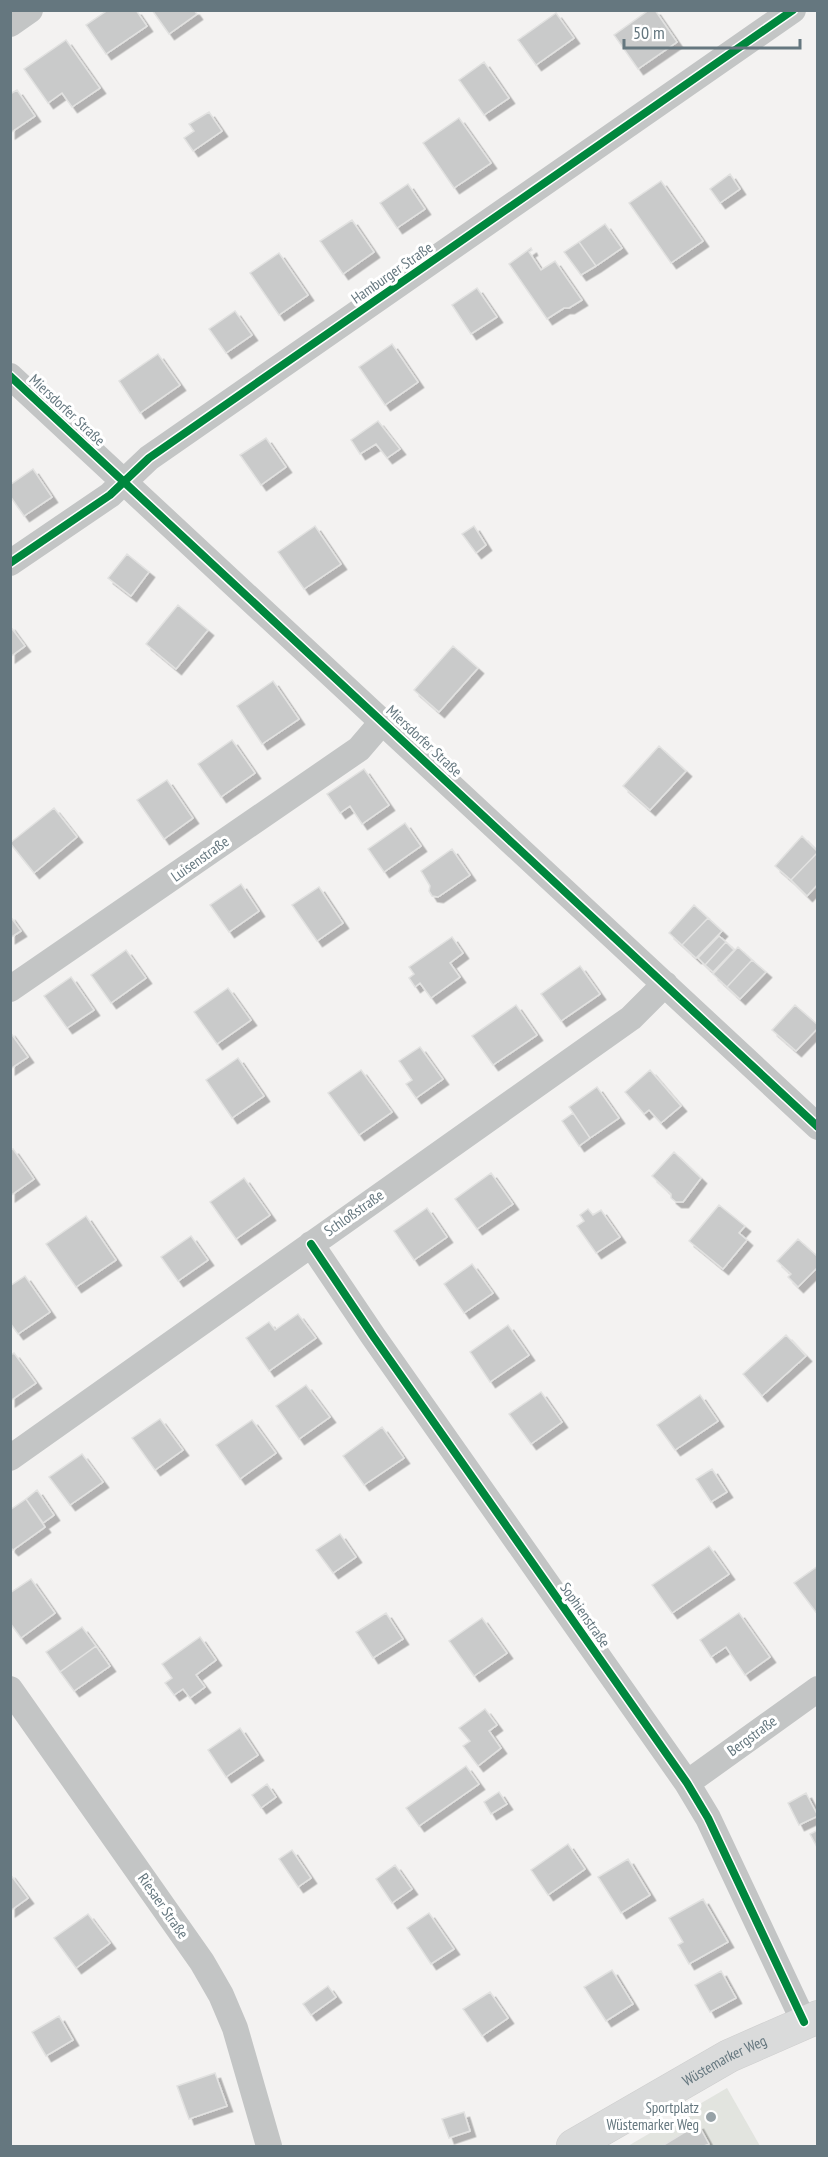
<svg xmlns="http://www.w3.org/2000/svg" width="828" height="2157" font-family="'PT Sans Narrow',sans-serif">
  <defs>
    <filter id="shadow"><feDropShadow dx="5.5" dy="5.5" stdDeviation="0" flood-color="#0004"/></filter>
  </defs>
  <rect width="100%" height="100%" fill="#f3f2f1"/>
  <!-- green -->
  <path fill="#e2e4df" d="M 727,2088 L 760,2146 L 628,2146 Z"/>
  <!-- building -->
  <path fill="#c9caca" stroke="#e2e2e1" stroke-width="1.5" filter="url(#shadow)" d="M 108,10 L 136,10 L 147,26 L 106,54 L 86,25 Z
    M 152,10 L 194,10 L 197,14 L 169,34 Z
    M 649,10 L 655,10 L 677,42 L 638,69 L 614,35 Z
    M 556,13 L 574,38 L 536,65 L 518,40 Z
    M 66,40 L 100,88 L 72,107 L 62,93 L 48,103 L 24,69 Z
    M 484,62 L 509,98 L 484,115 L 459,80 Z
    M 17,90 L 35,116 L 10,133 L 10,94 Z
    M 209,112 L 222,131 L 193,151 L 184,138 L 194,131 L 189,124 Z
    M 459,118 L 491,163 L 454,188 L 423,143 Z
    M 730,174 L 740,189 L 720,203 L 710,189 Z
    M 661,181 L 703,241 L 671,263 L 629,203 Z
    M 408,184 L 425,209 L 397,228 L 380,203 Z
    M 352,220 L 374,252 L 343,274 L 320,241 Z
    M 605,224 L 622,248 L 596,266 L 579,242 Z
    M 579,242 L 596,266 L 581,275 L 564,252 Z
    M 531,248 L 532,250 L 529,252 L 541,270 L 555,261 L 582,300 L 569,308 L 564,308 L 547,319 L 509,264 Z
    M 279,253 L 308,295 L 279,315 L 250,273 Z
    M 477,288 L 497,317 L 471,334 L 452,305 Z
    M 235,311 L 252,335 L 226,353 L 209,329 Z
    M 392,344 L 418,382 L 385,405 L 359,367 Z
    M 158,354 L 180,385 L 140,413 L 119,381 Z
    M 378,421 L 400,449 L 387,458 L 376,444 L 360,454 L 351,440 Z
    M 266,438 L 286,467 L 261,485 L 240,455 Z
    M 33,469 L 52,497 L 24,516 L 10,496 L 10,485 Z
    M 315,526 L 341,564 L 304,589 L 278,552 Z
    M 474,526 L 486,545 L 476,553 L 462,534 Z
    M 127,554 L 149,572 L 131,596 L 108,578 Z
    M 178,605 L 208,630 L 176,669 L 146,644 Z
    M 10,626 L 25,646 L 10,657 Z
    M 453,646 L 478,668 L 439,712 L 414,690 Z
    M 273,681 L 299,719 L 262,744 L 237,706 Z
    M 232,740 L 255,773 L 221,797 L 198,764 Z
    M 659,746 L 686,771 L 650,810 L 623,786 Z
    M 364,769 L 389,805 L 362,824 L 350,806 L 340,813 L 327,794 Z
    M 167,780 L 193,818 L 164,839 L 137,800 Z
    M 54,808 L 77,837 L 34,873 L 10,843 Z
    M 405,823 L 421,846 L 384,872 L 368,849 Z
    M 802,836 L 818,852 L 791,880 L 775,866 Z
    M 452,849 L 470,875 L 438,897 L 432,896 L 429,891 L 430,886 L 421,871 Z
    M 818,852 L 818,884 L 807,896 L 791,880 Z
    M 241,884 L 259,911 L 229,932 L 210,905 Z
    M 319,887 L 343,923 L 317,941 L 292,905 Z
    M 694,905 L 708,918 L 682,945 L 669,933 Z
    M 10,916 L 21,931 L 10,938 Z
    M 708,918 L 722,931 L 696,958 L 682,945 Z
    M 719,936 L 726,942 L 705,965 L 698,958 Z
    M 452,937 L 463,953 L 450,963 L 460,977 L 431,998 L 420,983 L 415,987 L 409,978 L 414,974 L 409,967 Z
    M 726,942 L 734,950 L 713,972 L 705,965 Z
    M 738,947 L 752,960 L 727,987 L 713,974 Z
    M 126,950 L 146,978 L 111,1003 L 91,975 Z
    M 752,960 L 766,972 L 740,999 L 727,987 Z
    M 580,966 L 600,994 L 561,1021 L 541,994 Z
    M 71,977 L 94,1010 L 67,1028 L 44,996 Z
    M 228,988 L 251,1020 L 217,1044 L 194,1012 Z
    M 516,1005 L 537,1035 L 493,1065 L 472,1036 Z
    M 795,1005 L 818,1025 L 818,1028 L 796,1051 L 772,1030 Z
    M 10,1032 L 28,1057 L 10,1069 Z
    M 420,1047 L 443,1079 L 416,1098 L 406,1084 L 412,1080 L 399,1061 Z
    M 238,1058 L 264,1096 L 232,1118 L 206,1080 Z
    M 361,1070 L 392,1112 L 359,1135 L 328,1093 Z
    M 650,1070 L 681,1106 L 661,1123 L 649,1110 L 644,1114 L 625,1092 Z
    M 597,1087 L 619,1118 L 590,1138 L 569,1107 Z
    M 573,1113 L 590,1138 L 579,1146 L 562,1121 Z
    M 13,1149 L 34,1179 L 10,1196 L 10,1150 Z
    M 674,1152 L 701,1178 L 683,1202 L 676,1202 L 671,1198 L 671,1194 L 652,1176 Z
    M 491,1173 L 513,1204 L 477,1229 L 455,1199 Z
    M 244,1178 L 270,1215 L 236,1239 L 210,1202 Z
    M 719,1205 L 745,1226 L 739,1233 L 747,1240 L 723,1269 L 689,1241 Z
    M 427,1208 L 447,1237 L 414,1260 L 394,1231 Z
    M 588,1209 L 593,1215 L 601,1210 L 620,1237 L 596,1253 L 577,1226 L 584,1221 L 580,1215 Z
    M 86,1216 L 116,1260 L 76,1287 L 46,1244 Z
    M 191,1236 L 208,1260 L 178,1281 L 161,1257 Z
    M 798,1239 L 818,1257 L 818,1267 L 798,1287 L 788,1277 L 791,1274 L 777,1261 Z
    M 472,1264 L 493,1293 L 464,1313 L 444,1284 Z
    M 25,1276 L 50,1312 L 18,1334 L 10,1323 L 10,1286 Z
    M 298,1314 L 316,1338 L 269,1371 L 246,1338 L 269,1322 L 275,1330 Z
    M 508,1325 L 529,1355 L 490,1382 L 470,1352 Z
    M 786,1335 L 806,1356 L 762,1396 L 743,1374 Z
    M 14,1353 L 36,1383 L 10,1401 L 10,1355 Z
    M 306,1385 L 330,1417 L 299,1439 L 276,1406 Z
    M 541,1392 L 562,1422 L 531,1444 L 509,1414 Z
    M 700,1395 L 718,1421 L 675,1450 L 657,1425 Z
    M 160,1419 L 183,1450 L 155,1470 L 132,1438 Z
    M 252,1420 L 276,1453 L 240,1479 L 216,1445 Z
    M 382,1427 L 404,1458 L 364,1485 L 343,1456 Z
    M 82,1454 L 103,1482 L 70,1505 L 49,1477 Z
    M 712,1469 L 727,1492 L 711,1502 L 696,1479 Z
    M 37,1490 L 54,1515 L 43,1523 L 26,1499 Z
    M 26,1499 L 45,1527 L 13,1550 L 10,1547 L 10,1510 Z
    M 340,1534 L 356,1557 L 333,1573 L 316,1550 Z
    M 709,1546 L 729,1574 L 672,1613 L 652,1585 Z
    M 818,1566 L 818,1615 L 794,1583 Z
    M 31,1579 L 55,1613 L 21,1638 L 10,1623 L 10,1593 Z
    M 386,1613 L 403,1639 L 373,1658 L 356,1632 Z
    M 739,1613 L 770,1657 L 745,1675 L 726,1647 L 711,1657 L 700,1640 Z
    M 482,1618 L 507,1653 L 474,1676 L 449,1641 Z
    M 82,1627 L 96,1646 L 60,1672 L 46,1652 Z
    M 200,1637 L 216,1660 L 196,1675 L 205,1687 L 190,1698 L 183,1689 L 174,1695 L 165,1683 L 172,1678 L 162,1664 Z
    M 96,1646 L 110,1666 L 74,1691 L 60,1672 Z
    M 485,1709 L 497,1725 L 489,1731 L 501,1748 L 478,1766 L 463,1746 L 470,1741 L 459,1728 Z
    M 240,1728 L 258,1755 L 226,1777 L 208,1750 Z
    M 466,1766 L 479,1784 L 419,1826 L 406,1808 Z
    M 267,1784 L 276,1797 L 261,1808 L 252,1795 Z
    M 499,1792 L 507,1804 L 491,1814 L 484,1802 Z
    M 806,1793 L 818,1816 L 799,1825 L 788,1803 Z
    M 818,1830 L 818,1849 L 810,1834 Z
    M 568,1844 L 585,1869 L 548,1895 L 531,1870 Z
    M 292,1850 L 311,1878 L 298,1887 L 279,1859 Z
    M 628,1859 L 650,1895 L 621,1913 L 598,1877 Z
    M 395,1865 L 412,1889 L 392,1903 L 376,1879 Z
    M 10,1874 L 28,1898 L 10,1911 Z
    M 703,1899 L 728,1942 L 689,1964 L 678,1945 L 683,1942 L 669,1918 Z
    M 429,1913 L 454,1949 L 431,1964 L 407,1928 Z
    M 88,1914 L 110,1943 L 76,1968 L 54,1938 Z
    M 612,1970 L 633,2004 L 606,2021 L 584,1987 Z
    M 721,1971 L 736,1998 L 710,2012 L 695,1985 Z
    M 328,1986 L 336,1997 L 311,2015 L 303,2004 Z
    M 490,1992 L 508,2018 L 482,2036 L 463,2009 Z
    M 59,2016 L 73,2040 L 46,2056 L 32,2032 Z
    M 215,2073 L 227,2106 L 189,2119 L 177,2086 Z
    M 464,2112 L 470,2131 L 449,2138 L 442,2119 Z
    M 698,2124 L 709,2144 L 704,2146 L 662,2146 Z"/>
  <g fill="none" stroke-linecap="round" stroke-linejoin="round">
    <defs>
      <g id="major">
        <path id="s1" d="M 573,2146 L 729,2056 L 818,2017"/>
      </g>
    </defs>
    <!-- major casing -->
    <use href="#major" stroke="#cecece" stroke-width="34"/>
    <!-- minor -->
    <path stroke="#c3c5c5" stroke-width="26" d="M 10,24 L 30,10
      M 10,376 L 818,1127
      M 10,563 L 110,495 L 149,458 L 793,10
      M 10,989 L 359,749 L 383,721
      M 311,1244 L 373,1336 L 687,1783 L 708,1818 L 804,2022
      M 10,1458 L 631,1018 L 665,984
      M 10,1689 L 202,1962 L 221,1995 L 235,2028 L 269,2146
      M 687,1783 L 818,1689"/>
    <!-- major -->
    <use href="#major" stroke="#dadbdb" stroke-width="33"/>
    <defs>
      <path id="cycleway" d="M 10,376 L 818,1127
        M 10,563 L 110,495 L 149,458 L 793,10
        M 311,1244 L 373,1336 L 687,1783 L 708,1818 L 804,2022"/>
    </defs>
    <!-- cycleway casing -->
    <use href="#cycleway" stroke="#fff" stroke-width="11"/>
    <!-- cycleway -->
    <use href="#cycleway" stroke="#00873e" stroke-width="8"/>
  </g>
  <!-- markers -->
  <circle fill="#97a2a7" stroke="#fff" stroke-width="2" cx="711" cy="2117" r="6"/>
  <g text-anchor="middle" stroke-width="6" stroke-linejoin="round" paint-order="stroke">
    <!-- street labels -->
    <g font-size="15" fill="#65777f" stroke="#fff">
      <text transform="translate(392 273) rotate(-35)" y="5">Hamburger Straße</text>
      <text transform="translate(67 410) rotate(43)" y="5">Miersdorfer Straße</text>
      <text transform="translate(424 741) rotate(43)" y="5">Miersdorfer Straße</text>
      <text transform="translate(200 859) rotate(-35)" y="5">Luisenstraße</text>
      <text transform="translate(354 1213) rotate(-35)" y="5">Schloßstraße</text>
      <text transform="translate(585 1615) rotate(55)" y="5">Sophienstraße</text>
      <text transform="translate(752 1736) rotate(-36)" y="5">Bergstraße</text>
      <text transform="translate(163 1906) rotate(55)" y="5">Riesaer Straße</text>
      <text dy="5" stroke="none"><textPath href="#s1" startOffset="174">Wüstemarker Weg</textPath></text>
    </g>
    <!-- poi labels -->
    <g font-size="15" fill="#65777f" stroke="#fff" text-anchor="end">
      <text x="699" y="2113">Sportplatz<tspan x="699" dy="17">Wüstemarker Weg</tspan></text>
    </g>
  </g>
  <!-- border -->
  <rect width="828" height="2157" fill="none" stroke="#65777f" stroke-width="24"/>
  <!-- scale -->
  <path d="M624 39v9h176v-9" fill="none" stroke="#65777f" stroke-width="3"/>
  <text x="633" y="39" font-size="18" fill="#65777f" stroke="#ffffff" stroke-width="4.5" paint-order="stroke">50 m</text>
</svg>
